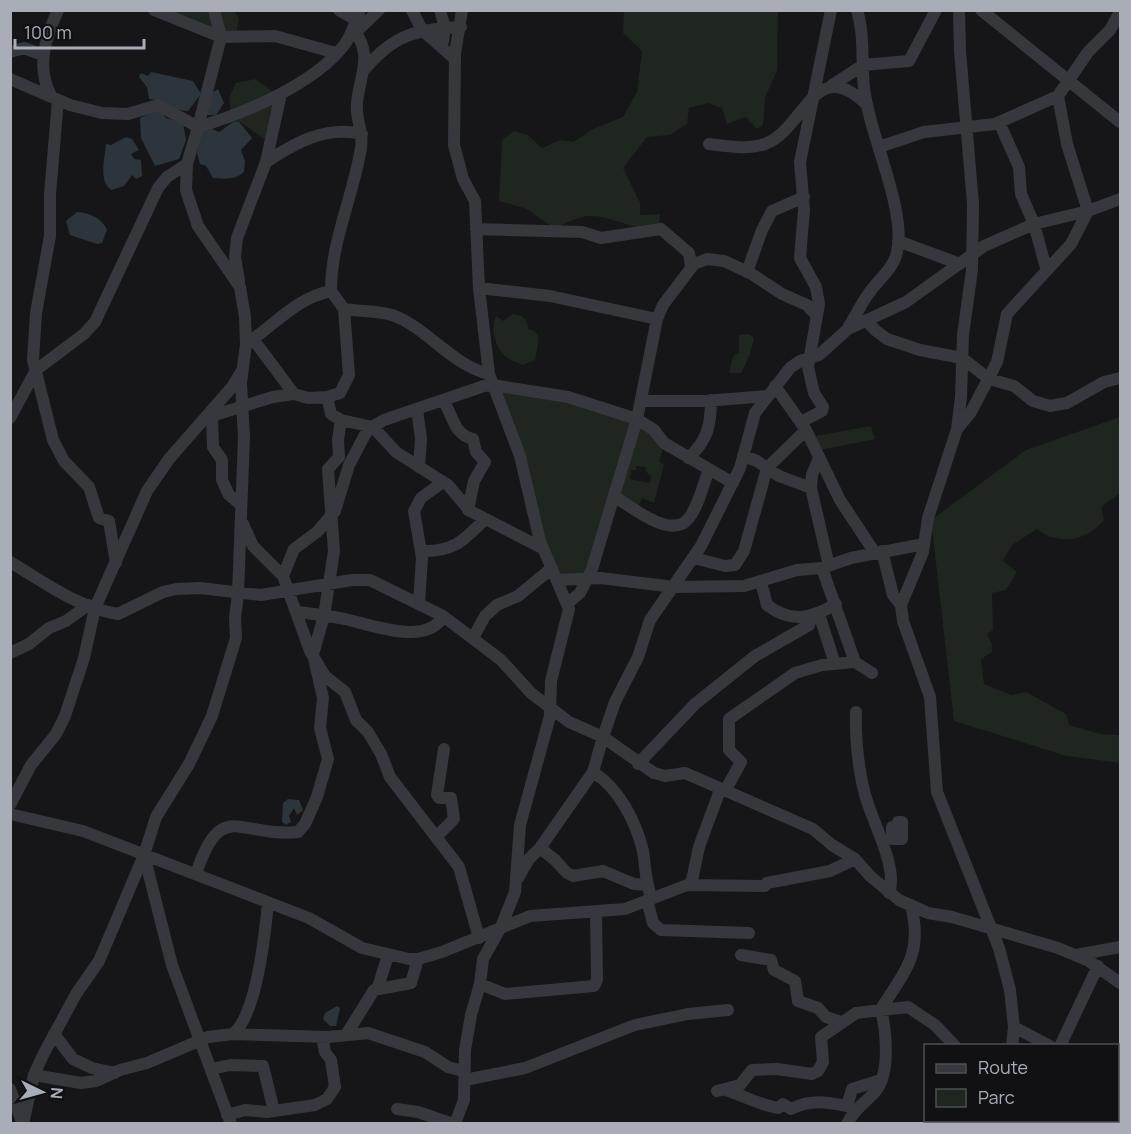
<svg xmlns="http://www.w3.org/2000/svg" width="1131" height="1134" font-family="Manrope,sans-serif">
  <rect width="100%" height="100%" fill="#161618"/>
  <!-- green -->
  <path fill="#1e261f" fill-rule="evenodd" d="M 174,11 L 234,11 L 239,18 L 236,36 L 170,17 Z
    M 624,11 L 778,11 L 777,70 L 765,98 L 763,125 L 757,129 L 746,117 L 727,124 L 722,108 L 708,103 L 689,108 L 687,124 L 670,135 L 647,137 L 623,168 L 640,203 L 640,215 L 660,214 L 659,230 C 633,231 614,216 590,216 C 579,216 564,224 554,228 L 527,209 L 499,201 L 502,140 L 514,131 L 528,135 L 542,148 L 561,140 L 573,142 L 593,129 L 623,117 L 637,92 L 642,51 L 623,33 Z
    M 256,79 L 277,95 L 273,135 L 264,139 L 240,122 L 233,122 L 229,98 L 236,83 Z
    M 513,314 C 523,315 527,319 528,329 L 535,331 L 539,338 L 535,360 L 522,365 C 517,362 509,360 505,356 C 495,347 490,327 496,316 L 503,321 Z
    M 749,334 L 754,338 C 752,350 747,362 741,373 L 729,373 L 733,356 L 739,353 L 739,335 Z
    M 498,390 L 566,400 L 634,420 L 585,575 L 559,578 L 532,502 L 530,471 Z
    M 1120,417 L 1120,493 L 1101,507 L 1104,520 C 1088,541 1057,546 1037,529 L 1012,545 L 1003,561 L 1017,572 L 1006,590 L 992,593 L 993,630 L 987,634 L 992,644 L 992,652 L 981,659 L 984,684 L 1011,695 L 1026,692 L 1066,714 L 1069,725 L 1100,734 L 1120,735 L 1120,763 L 1067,756 L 954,721 L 931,520 L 1026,450 Z
    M 638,422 L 664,446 L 659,461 L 664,465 L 654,503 L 642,498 L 637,508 L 615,496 ZM 636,466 L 645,467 L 646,472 L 651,475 L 650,483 L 630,479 L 631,470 L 636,470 Z
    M 871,426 L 875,439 L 820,450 L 816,436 Z"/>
  <!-- water -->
  <path fill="#2c353c" d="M 151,72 L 193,81 L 201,94 L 188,111 C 173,111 164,100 149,99 L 147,87 L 139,77 L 141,73 L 148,76 Z
    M 218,89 L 224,103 L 216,115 L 206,115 L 213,92 Z
    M 159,109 L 166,118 L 183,123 L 186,140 L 179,159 L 155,166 L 141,138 L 140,118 Z
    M 233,122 L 239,122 L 252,138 L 241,150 L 245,161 L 244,172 C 235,180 225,179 213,178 L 206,166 L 200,164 L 197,153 L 202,129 L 212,129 L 219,132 Z
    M 126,137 L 132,139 L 139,150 L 131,154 L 134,159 L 141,160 L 142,176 L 136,179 L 132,175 L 124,186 L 111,190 C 98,179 105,159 106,144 L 111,145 Z
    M 77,212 C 90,213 102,218 107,230 L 102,243 L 97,244 L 70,235 L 66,221 Z
    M 288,799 L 299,800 L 303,810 L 297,815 L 294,808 L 289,816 L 291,822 L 286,825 L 282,822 L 283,803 Z
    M 337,1006 L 340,1008 L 336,1026 L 330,1026 L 323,1019 L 325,1013 Z"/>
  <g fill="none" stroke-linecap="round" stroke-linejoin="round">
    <!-- minor -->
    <path stroke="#37383d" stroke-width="12" d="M 214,10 L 221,37 L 275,36 L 336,53
      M 339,10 L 356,20
      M 412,10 L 422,30 L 455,59
      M 440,10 L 445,28 L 442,47
      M 959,10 L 960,51 L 973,204 L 972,270 L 963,335 L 961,397 L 957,429 L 928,518 L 923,552 L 901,605 L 903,621 L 930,697 L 937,792 L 999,948 L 1010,990 L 1014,1027 L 1012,1046
      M 981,10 L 1120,122
      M 356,32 L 379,10
      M 10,52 L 24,48 L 43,55
      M 365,69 C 394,34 418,29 461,27
      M 10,79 L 70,105 L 102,113 L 128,114 L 158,105 L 198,127 L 221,37 L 154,10
      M 831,86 L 863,65 L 909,61 L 936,10
      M 51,96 C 36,67 45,39 58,10
      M 58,100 L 50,194 L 50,236 L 36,313 L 33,360 L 53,440 L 64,461 L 89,487 L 99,518 L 109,521 L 116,563
      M 999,122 L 1019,167 L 1021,194 L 1034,224 L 1046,268
      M 709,144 C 727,146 748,150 765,144 C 805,129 814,54 866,104
      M 879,147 L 924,132 L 995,124 L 1058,96 L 1088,52 L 1110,30 L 1120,12
      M 266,162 C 295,143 326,125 362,134
      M 476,229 L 582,232 L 601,238 L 661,229 L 689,253 L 691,267
      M 898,241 L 960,264
      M 747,272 L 762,230 L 772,211 L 804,197
      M 239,281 L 235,257 L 237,238 L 266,162 L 281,94
      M 479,288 L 550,296 L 657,319
      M 331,291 L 344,309 C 361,312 378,310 395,316 C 429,330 452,365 489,374
      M 866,320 L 875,330 L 887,339 L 920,350 L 962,358 L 989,379 L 1014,386 L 1033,401 L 1050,406 L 1067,403 L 1104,382 L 1120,378
      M 848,328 C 855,317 861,304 869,293 C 878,280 894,268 897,252 C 907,209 868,133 864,87 C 861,62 865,36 857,10
      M 253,339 L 294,394 L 308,398 L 327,397 L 331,414 L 341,420 L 373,427 L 396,452 L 448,485 L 470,511 L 542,548
      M 247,343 C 276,324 296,298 331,291 C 331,241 353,197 361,148 C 364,132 355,118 357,103 C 360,72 374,57 353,28
      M 775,386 L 806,430 L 840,500 L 875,553
      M 327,397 L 340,393 L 349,375 L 344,309
      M 443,400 C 453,415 453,434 473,439 L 476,452 L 485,462 L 474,481 L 468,510
      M 641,401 L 705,401 L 767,396
      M 417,409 L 421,439 L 419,467
      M 212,416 L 213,447 L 222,460 L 222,480 L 229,495 L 241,505
      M 208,417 L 273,397 L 294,394
      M 10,418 L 36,370 L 84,334 L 95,322 L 158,188 L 167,177 L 187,164
      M 801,422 L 822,411 L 823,407 L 814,393 L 808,367 L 819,304 L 816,287 L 800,258 L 804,210 L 800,162 L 831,10
      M 958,428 L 971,412 L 997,362 L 1007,314 L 1071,244 L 1088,211 L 1067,144 L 1058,96
      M 743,456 L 757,461 L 779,476 L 811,488
      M 688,458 C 707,442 711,425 711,400
      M 819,458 L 812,475 L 811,488 L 829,566
      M 614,496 C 630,506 672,541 689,518 C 699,505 703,485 709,469
      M 243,524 L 253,546 L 283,576 L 310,651 L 325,676 L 345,692 L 356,720 L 368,732 L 381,754 L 390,777 L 459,867 L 479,938
      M 421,551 C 453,552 462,542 484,520
      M 882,551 L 893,595 L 901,605
      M 694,558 L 725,566 L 735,565 L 744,551 L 767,468 L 806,430
      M 10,562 C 44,582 78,608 118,614 L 163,592 L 176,589 L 200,588 L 261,595 L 352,580 L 370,580 L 443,616 L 501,660 L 531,693 L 569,722 L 603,737 L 615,702 L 638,657 L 650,620 L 701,546 L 740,468 L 755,413 L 790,368 L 800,361 L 819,355 L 848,329 L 906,302 L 984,246 L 1034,224 L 1088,211 L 1120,199
      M 822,568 L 855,662 L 872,673
      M 283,576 L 294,549 L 317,532 L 335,511 L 349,465 L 368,429 L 384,420 L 484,386 L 492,385 L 568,397 L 637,419 L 654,430 L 664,443 L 733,483
      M 558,580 L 600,578 L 675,587 L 744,586 L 797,570 L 822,568 L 851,558 L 924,544
      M 761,582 L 767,605 C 792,624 812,618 836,604
      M 419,603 L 422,558 L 414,511 L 421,498 L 443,482
      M 568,603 L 580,593 L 592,569 L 637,419 L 657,319 L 663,305 L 694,264 L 707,259 L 724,261 L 750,273 L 782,294 L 807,305 L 817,316
      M 298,612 C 314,614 329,616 345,619 C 372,625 425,646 443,617
      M 819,614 L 835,664
      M 473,638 L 485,616 L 497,605 L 518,596 L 552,568
      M 10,653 L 29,644 L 49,628 L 66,621 L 88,605
      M 856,712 C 855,738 859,779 868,804 C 875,826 898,870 889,893
      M 638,764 L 695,704 L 755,656 L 809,625 L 811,618
      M 593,772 C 619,788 636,822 643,851 C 645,863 645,874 648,885
      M 725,791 L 741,762 L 729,750 L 729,719 L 795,673 L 822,665 L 855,662
      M 10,805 L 31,765 L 56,734 L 65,716 L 84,658 L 95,608 L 147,491 L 169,459 L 232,387 L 241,372
      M 10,814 L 83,831 L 309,918 L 362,948 L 409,959 L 418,959 L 442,952 L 530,916 L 625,909 L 687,885 L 765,886
      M 898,822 L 902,822 L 902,839 L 892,839 L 892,827 L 898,827 Z
      M 437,836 L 454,819 L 451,798 L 439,798 L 437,795 L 444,749
      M 540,848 L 555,860 L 567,873 L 573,876 L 603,871 L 634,884 L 648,885 L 651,899
      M 196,874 C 221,797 240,838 298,832 L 305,824 L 317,797 L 328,759 L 320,728 L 323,698 L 313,654 L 324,616 L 334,551 L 328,469 L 339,457 L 338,440 L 341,420
      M 518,878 L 529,859 L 540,848 L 593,772 L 603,737 L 654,773 L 665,776 L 685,773 L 813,829 L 832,845 L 855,859 L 870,876 L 899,900 L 928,913 L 952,917 L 1058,948 L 1089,961 L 1120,983
      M 767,883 L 830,871 L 855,859
      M 691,885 L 699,847 L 720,790
      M 647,900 L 653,923 L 661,930 L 749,933
      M 741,955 L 771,960 L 774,970 L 795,981 L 798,1001 L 818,1008 L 826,1017 L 841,1022
      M 1076,955 L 1120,947
      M 480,984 L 505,994 L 594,986 L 597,980 L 596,913
      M 378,987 L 388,955
      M 1014,1027 L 1050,1046
      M 54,1034 L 73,1059 L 92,1068 L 115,1073
      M 233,1034 C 257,1014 265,934 268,903
      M 346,1035 L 374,990 L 411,983 L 418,959
      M 1060,1046 L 1098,966
      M 211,1069 L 230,1065 L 263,1066 L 274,1111
      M 34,1075 L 81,1083 L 96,1081 L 120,1070 L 147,1063 L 208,1037 L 233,1034 L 328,1037 L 368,1033 L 425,1052 L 448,1067 L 463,1071
      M 465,1080 L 525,1068 L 635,1025 L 688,1014 L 728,1010
      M 10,1089 L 22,1122
      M 726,1090 C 744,1096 760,1105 778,1108 L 783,1104 L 791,1109 C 810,1099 827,1102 847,1106 L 852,1089 L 881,1080
      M 717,1091 L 740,1085 L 752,1070 L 777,1069 L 812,1074 L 818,1071 L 823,1062 L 821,1037 L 856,1013 L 908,1007 L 935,1025 L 955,1046
      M 397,1109 L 418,1112 L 453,1124
      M 227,1115 L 245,1110 L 267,1112 L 315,1105 L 327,1099 L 335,1087 L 331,1060 L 325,1052 L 322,1037
      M 1104,1120 L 1104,1124
      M 1054,1121 L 1054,1120
      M 23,1124 L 34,1075 L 43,1055 L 76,994 L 99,961 L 144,855
      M 231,1124 L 172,965 L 144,855 L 156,817 L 189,764 L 212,716 L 236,638 L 235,618 L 238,594 L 244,437 L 241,383 L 246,344 L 245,317 L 240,287 L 198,226 L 186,190 L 187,164 L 198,127 C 245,113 315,84 345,44 C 352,34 356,22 360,10
      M 455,1124 L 464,1100 L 465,1050 L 471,1015 L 480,984 L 483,959 L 501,927 L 515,892 L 520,825 L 550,716 L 551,681 L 569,609 L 540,541 L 520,456 L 489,374 L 479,288 L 475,201 L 463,179 L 454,145 L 455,54 L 462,10
      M 847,1124 C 854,1109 865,1103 875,1092 C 891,1073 886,1031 881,1009 C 906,969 923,954 911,905
      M 990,1124 L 991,1120"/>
  </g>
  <!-- border -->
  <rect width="1131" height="1134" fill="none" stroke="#a8adb8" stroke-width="24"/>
  <!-- legend -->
  <rect x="924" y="1044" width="195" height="78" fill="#111113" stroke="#4d4f55" stroke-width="1.5"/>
  <rect x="936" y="1064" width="30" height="9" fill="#37383d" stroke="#4d4f55" stroke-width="1.5"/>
  <text x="978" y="1074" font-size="18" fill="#a8adb8">Route</text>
  <rect x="936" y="1089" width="30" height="18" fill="#1e261f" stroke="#4d4f55" stroke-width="1.5"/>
  <text x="978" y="1104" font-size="18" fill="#a8adb8">Parc</text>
  <!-- north arrow -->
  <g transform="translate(42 1092) rotate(95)" stroke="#111113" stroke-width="4.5" paint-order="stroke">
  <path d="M0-4.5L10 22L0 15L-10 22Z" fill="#a8adb8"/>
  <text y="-9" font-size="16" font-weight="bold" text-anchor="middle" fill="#a8adb8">N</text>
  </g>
  <!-- scale -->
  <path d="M15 39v9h129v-9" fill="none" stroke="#a8adb8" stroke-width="3"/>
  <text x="24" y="39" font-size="18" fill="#a8adb8" stroke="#111113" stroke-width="4.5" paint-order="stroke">100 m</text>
</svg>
